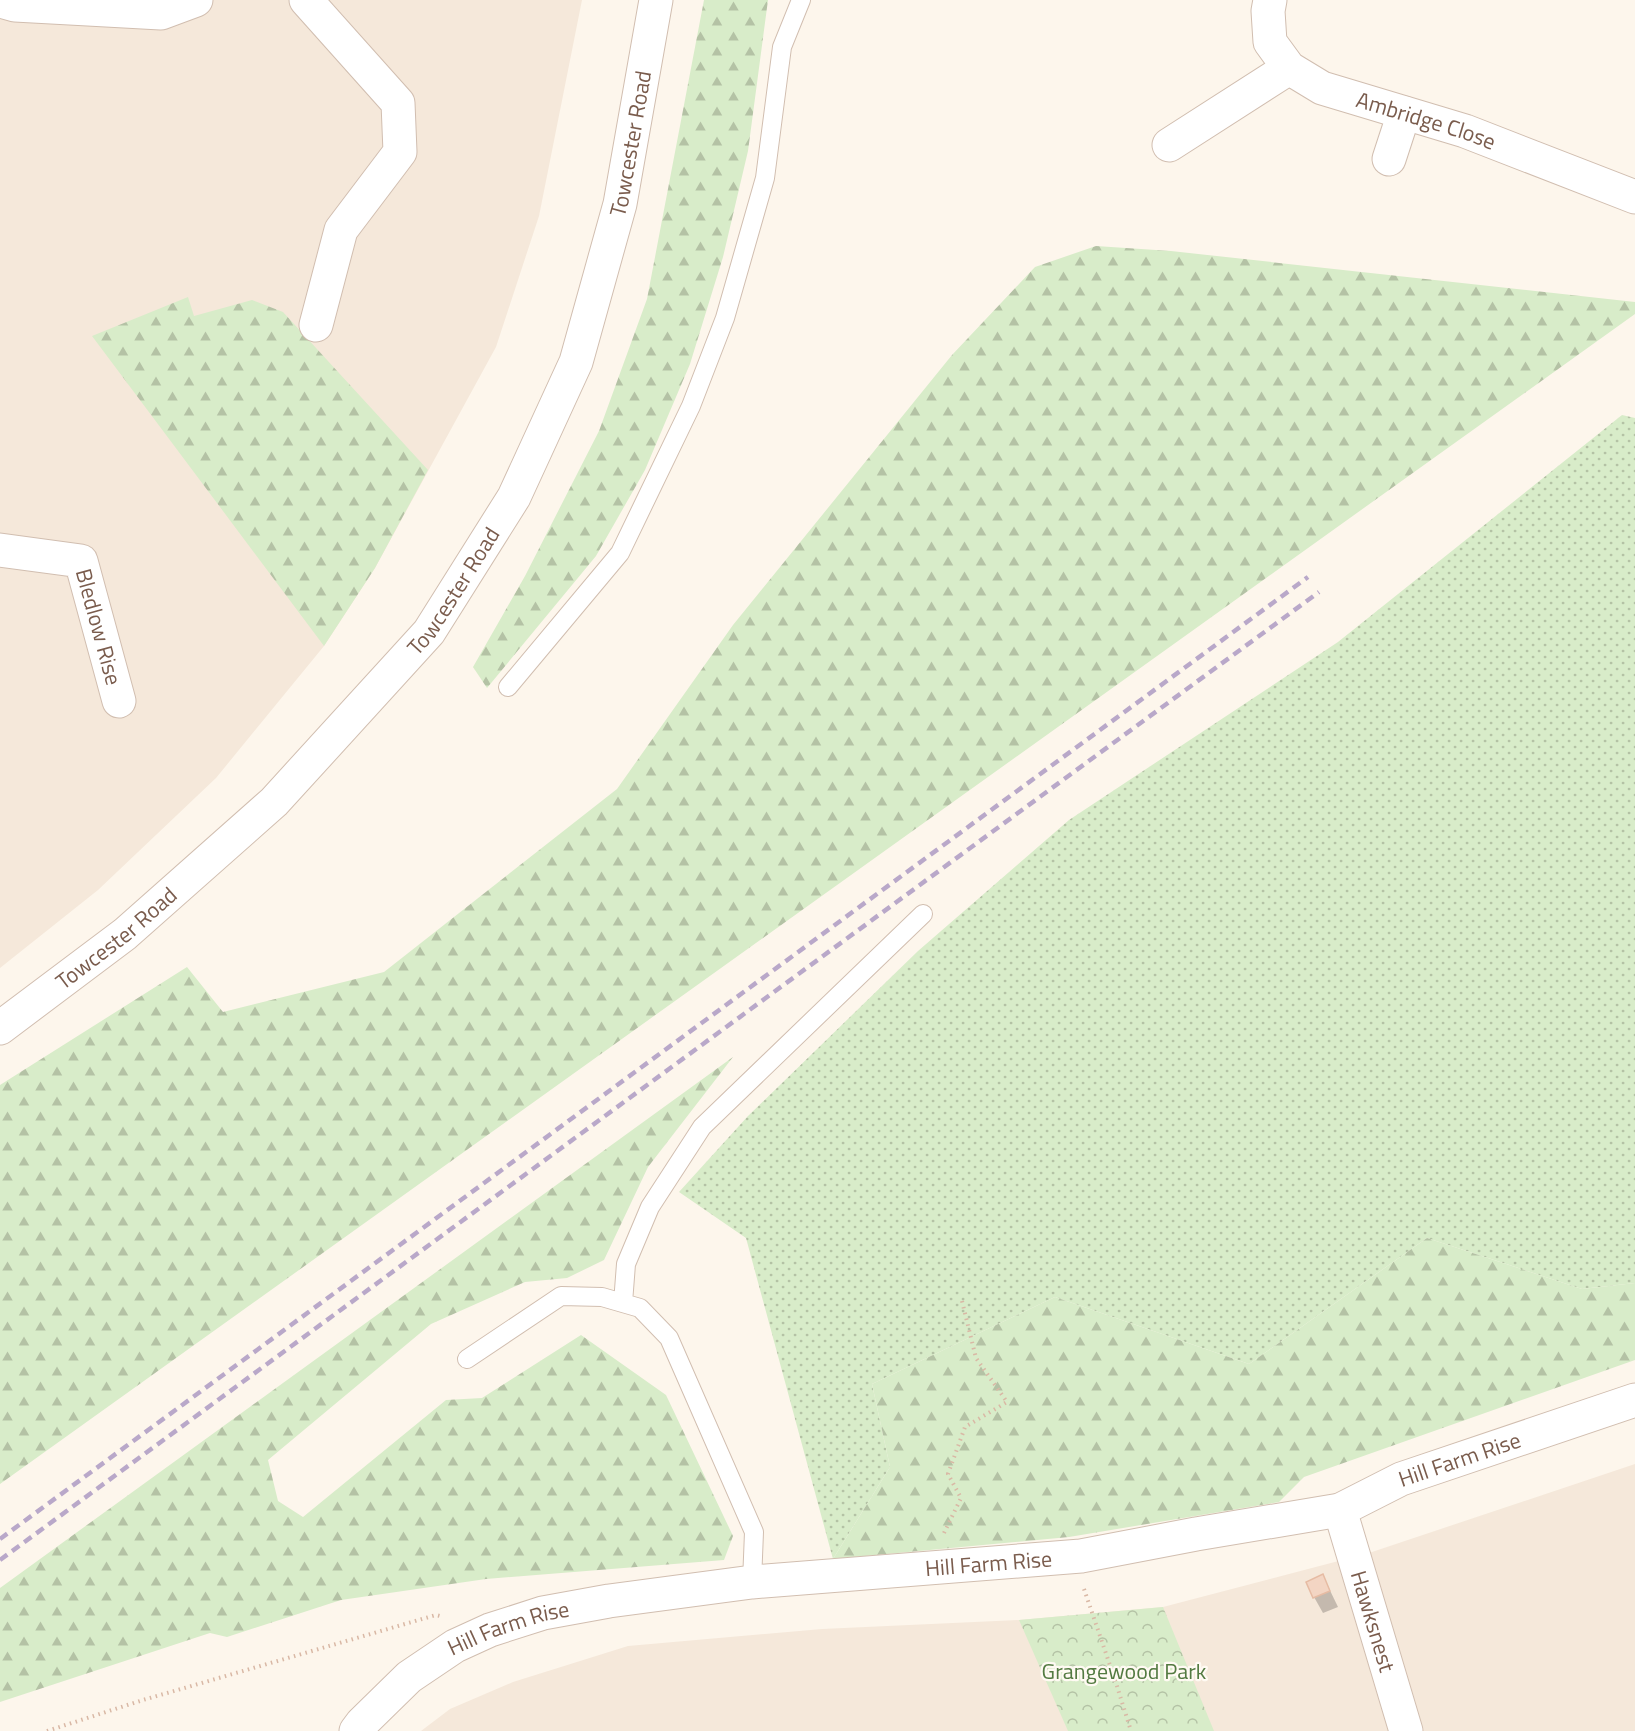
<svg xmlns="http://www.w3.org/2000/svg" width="1635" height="1731" font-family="'Titillium Web',sans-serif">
  <defs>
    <pattern id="grass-dots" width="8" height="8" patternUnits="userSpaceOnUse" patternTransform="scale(1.5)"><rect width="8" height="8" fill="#d8ecc9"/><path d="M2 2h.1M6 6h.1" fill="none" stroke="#b4c2a5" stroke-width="1.8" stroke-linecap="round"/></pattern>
    <pattern id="forest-firs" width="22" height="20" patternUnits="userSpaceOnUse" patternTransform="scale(1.5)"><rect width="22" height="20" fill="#d8ecc9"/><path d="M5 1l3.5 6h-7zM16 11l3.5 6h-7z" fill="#b4c2a5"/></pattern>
    <pattern id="park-crowns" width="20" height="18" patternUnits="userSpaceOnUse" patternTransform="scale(1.5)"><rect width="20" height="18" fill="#d8ecc9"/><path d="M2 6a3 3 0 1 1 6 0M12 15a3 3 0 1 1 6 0" fill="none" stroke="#b4c2a5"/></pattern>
  </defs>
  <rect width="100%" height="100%" fill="#fdf6ec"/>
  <!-- residential -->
  <path fill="#f5e8da" d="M 0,0 L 582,0 L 539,216 L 496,347 L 375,568 L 324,646 L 216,778 L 98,890 L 0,968 Z
    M 1635,1464 L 1635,1731 L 421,1731 L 450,1709 L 513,1682 L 628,1646 L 822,1629 L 1019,1620 L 1163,1607 L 1369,1553 Z"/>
  <!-- grass -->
  <path fill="url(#grass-dots)" d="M 1622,415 L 1635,418 L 1635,1283 L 1582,1289 L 1427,1238 L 1249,1364 L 1055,1297 L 872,1384 L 890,1467 L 833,1559 L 746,1238 L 679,1192 L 748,1116 L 918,951 L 1069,820 L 1338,642 Z"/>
  <!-- forest -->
  <path fill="url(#forest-firs)" d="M 704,0 L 768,0 L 748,151 L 723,257 L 690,364 L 645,470 L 596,556 L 487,688 L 473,667 L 525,576 L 599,431 L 647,299 Z
    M 1096,246 L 1171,251 L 1635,302 L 1635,314 L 0,1484 L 0,1085 L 187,967 L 223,1012 L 384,972 L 617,789 L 733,625 L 952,355 L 1035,267 Z
    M 188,297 L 194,316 L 252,300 L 283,312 L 428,470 L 375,568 L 324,646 L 92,336 Z
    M 733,1057 L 648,1167 L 604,1260 L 567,1278 L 525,1282 L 431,1324 L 268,1460 L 278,1501 L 303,1517 L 446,1400 L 482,1398 L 581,1335 L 666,1395 L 733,1536 L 724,1560 L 486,1579 L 341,1600 L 227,1637 L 210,1633 L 0,1702 L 0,1588 Z
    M 1427,1238 L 1582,1289 L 1635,1283 L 1635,1360 L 1304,1477 L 1279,1502 L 1069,1537 L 833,1559 L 890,1467 L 872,1384 L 1055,1297 L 1249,1364 Z"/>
  <!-- park -->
  <path fill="url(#park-crowns)" d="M 1163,1607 L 1214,1731 L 1068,1731 L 1019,1620 Z"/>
  <!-- shadow -->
  <path fill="#0003" d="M 1323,1576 L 1338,1607 L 1323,1613 L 1314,1597 Z"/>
  <!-- building -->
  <path fill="#f3d5c3" stroke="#e6bba3" stroke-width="1.5" d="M 1323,1574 L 1330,1591 L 1313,1598 L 1306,1582 Z"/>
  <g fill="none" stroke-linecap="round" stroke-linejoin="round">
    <defs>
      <path id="service" d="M 508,687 L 620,553 L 691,406 L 725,318 L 765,178 L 782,47 L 801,0
        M 623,1303 L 626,1264 L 650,1207 L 702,1127 L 923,914
        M 467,1359 L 561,1296 L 602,1297 L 640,1308 L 669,1338 L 754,1532 L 752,1582"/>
      <g id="minor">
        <path d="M 306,0 L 398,103 L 400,152 L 341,230 L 316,325"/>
        <path id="s1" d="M 1270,0 L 1268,11 L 1270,42 L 1289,68 L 1322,88 L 1465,131 L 1635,197"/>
        <path d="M 0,1 L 15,5 L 161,13 L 196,0"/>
        <path d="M 1169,145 L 1289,68"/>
        <path d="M 1389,159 L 1404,113"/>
        <path id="s2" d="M 0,550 L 81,561 L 119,701"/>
        <path id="s3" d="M 1340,1510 L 1406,1731"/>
      </g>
      <g id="tertiary">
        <path id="s4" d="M 0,1028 L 125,934 L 274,802 L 429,632 L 514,497 L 576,362 L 620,204 L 656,0"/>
        <path id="s5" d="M 356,1731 L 362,1723 L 409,1677 L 455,1646 L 490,1630 L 543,1613 L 609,1601 L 752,1582 L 1081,1556 L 1196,1534 L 1340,1510 L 1401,1479 L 1635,1400"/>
      </g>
    </defs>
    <!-- service casing -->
    <use href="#service" stroke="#d1beb0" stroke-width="20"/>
    <!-- minor casing -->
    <use href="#minor" stroke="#d1beb0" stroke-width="35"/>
    <!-- tertiary casing -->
    <use href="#tertiary" stroke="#d1beb0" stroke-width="35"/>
    <!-- path -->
    <path stroke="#d9b8a5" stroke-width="4" stroke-dasharray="1.5 4.5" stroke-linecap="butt" d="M 944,1533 L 961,1498 L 948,1474 L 965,1427 L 1007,1402 L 976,1358 L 961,1297
      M 1084,1589 L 1116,1683 L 1131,1731
      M 47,1731 L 143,1700 L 436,1615 L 440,1616"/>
    <!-- service -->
    <use href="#service" stroke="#fff" stroke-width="18"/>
    <!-- minor -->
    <use href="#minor" stroke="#fff" stroke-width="33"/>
    <!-- tertiary -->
    <use href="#tertiary" stroke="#fff" stroke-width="33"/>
    <!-- rail -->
    <path stroke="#b9a8c9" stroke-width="4.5" stroke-dasharray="9 6" stroke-linecap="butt" d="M 0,1539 L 1308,577
      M 0,1560 L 1319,592"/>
  </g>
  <g text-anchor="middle" stroke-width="4.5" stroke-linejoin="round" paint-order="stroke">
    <!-- street labels -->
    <g font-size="22" fill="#7a5c4d" stroke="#fffaf3">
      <text dy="8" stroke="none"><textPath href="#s1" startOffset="222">Ambridge Close</textPath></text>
      <text dy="8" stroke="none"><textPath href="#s4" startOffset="1119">Towcester Road</textPath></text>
      <text dy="8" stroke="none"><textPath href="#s4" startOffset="633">Towcester Road</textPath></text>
      <text dy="8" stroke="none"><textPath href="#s2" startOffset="150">Bledlow Rise</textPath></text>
      <text dy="8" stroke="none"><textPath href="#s4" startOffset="147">Towcester Road</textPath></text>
      <text dy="8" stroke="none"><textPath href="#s5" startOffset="1160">Hill Farm Rise</textPath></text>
      <text dy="8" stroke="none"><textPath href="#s5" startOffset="674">Hill Farm Rise</textPath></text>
      <text dy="8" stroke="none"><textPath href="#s3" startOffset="116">Hawksnest</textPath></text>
      <text dy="8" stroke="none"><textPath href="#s5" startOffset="188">Hill Farm Rise</textPath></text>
    </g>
    <!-- park labels -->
    <g font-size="22" fill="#537a41" stroke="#fffaf3">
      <text x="1124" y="1679">Grangewood Park</text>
    </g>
  </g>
</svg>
